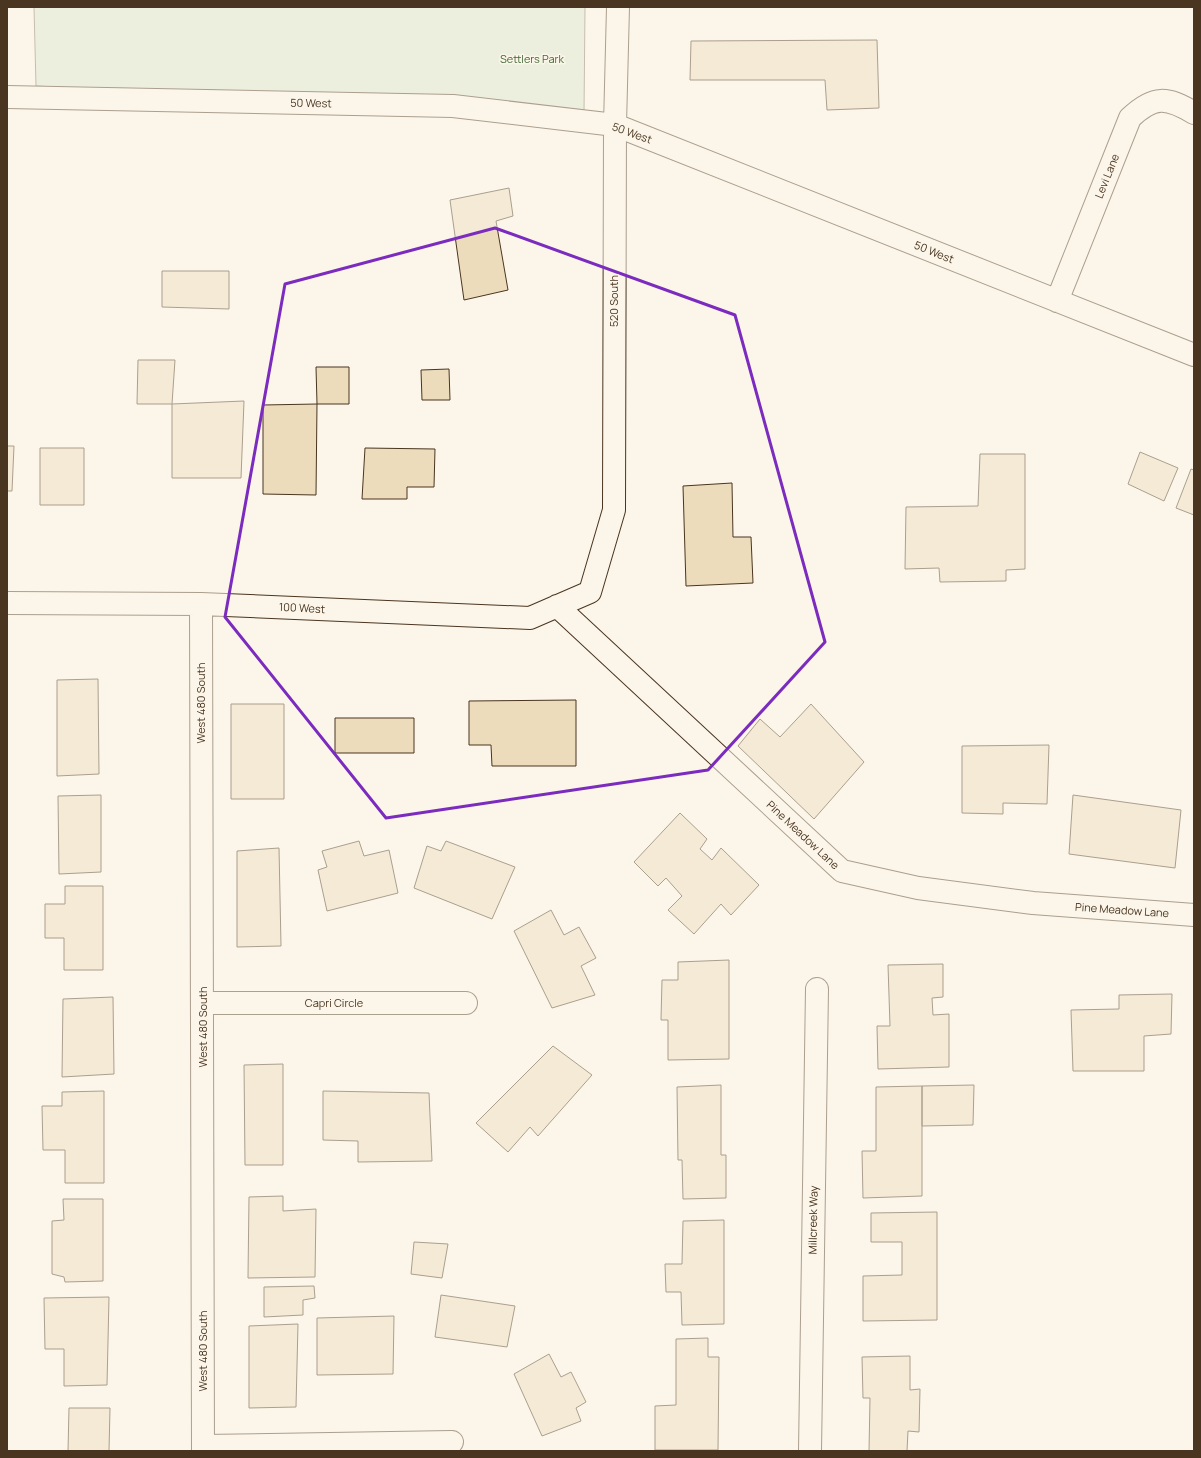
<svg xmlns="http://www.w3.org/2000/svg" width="1201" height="1458" font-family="Manrope,sans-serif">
  <rect width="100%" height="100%" fill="#fbf6e9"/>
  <!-- green -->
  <path fill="#dce7d0" stroke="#887966" d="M 34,7 L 585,7 L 584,113 L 36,86 Z"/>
  <!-- building -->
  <path fill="#ecdcbc" stroke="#4a3520" d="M 877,40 L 879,108 L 827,110 L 825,80 L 690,80 L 691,41 Z
    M 509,188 L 513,216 L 496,221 L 508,290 L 464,300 L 450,200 Z
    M 162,271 L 229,271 L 229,309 L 162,307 Z
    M 138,360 L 175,360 L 172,404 L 137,404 Z
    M 316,367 L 349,367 L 349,404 L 317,404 Z
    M 449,369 L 450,400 L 422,400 L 421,370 Z
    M 244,401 L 241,478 L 172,478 L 172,404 Z
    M 317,404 L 316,495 L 263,494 L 263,405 Z
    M 7,446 L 14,446 L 12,491 L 7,491 Z
    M 40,448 L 84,448 L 84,505 L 40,505 Z
    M 365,448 L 435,449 L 434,487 L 407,487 L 407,499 L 362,499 Z
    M 1140,452 L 1178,468 L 1164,501 L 1128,484 Z
    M 980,454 L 1025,454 L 1025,569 L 1006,570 L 1006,581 L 940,582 L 939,568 L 905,569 L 906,507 L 978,506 Z
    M 1191,469 L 1194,470 L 1194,515 L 1176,508 Z
    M 732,483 L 733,537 L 751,537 L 753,583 L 686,586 L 683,486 Z
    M 98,679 L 99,774 L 57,776 L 57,680 Z
    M 576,700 L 576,766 L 492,766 L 491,745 L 469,745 L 469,701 Z
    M 231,704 L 284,704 L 284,799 L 231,799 Z
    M 811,704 L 864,762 L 814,819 L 738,746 L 760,719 L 780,737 Z
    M 335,718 L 414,718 L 414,753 L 335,753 Z
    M 1049,745 L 1047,804 L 1003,803 L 1003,814 L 962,813 L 962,746 Z
    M 101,795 L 101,872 L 59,874 L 58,796 Z
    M 1073,795 L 1181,810 L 1175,868 L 1069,854 Z
    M 680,813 L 707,839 L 700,849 L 712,860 L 721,848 L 759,885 L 731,915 L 721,904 L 694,934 L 668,910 L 682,896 L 666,878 L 658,886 L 634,862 Z
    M 359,841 L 364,856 L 389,850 L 398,893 L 327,911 L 318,870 L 327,867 L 322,851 Z
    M 446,841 L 515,867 L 492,919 L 414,888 L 427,846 L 441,851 Z
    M 279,848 L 281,946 L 237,947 L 237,851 Z
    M 65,886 L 103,886 L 103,970 L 64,970 L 64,938 L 45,938 L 45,904 L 65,904 Z
    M 551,910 L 564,935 L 579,927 L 596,958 L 581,966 L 595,995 L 552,1008 L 514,931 Z
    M 729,960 L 729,1059 L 668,1060 L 668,1020 L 661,1020 L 662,980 L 678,980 L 678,962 Z
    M 943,964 L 943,997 L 932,998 L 933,1015 L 949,1014 L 949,1067 L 878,1069 L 877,1026 L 890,1026 L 888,965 Z
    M 1172,994 L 1171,1034 L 1144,1036 L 1144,1071 L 1073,1071 L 1071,1010 L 1119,1009 L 1119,995 Z
    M 113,997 L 114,1074 L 62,1077 L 63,999 Z
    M 553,1046 L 592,1075 L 538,1136 L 530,1127 L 508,1152 L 476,1123 Z
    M 283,1064 L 283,1165 L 245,1165 L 244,1065 Z
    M 721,1085 L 721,1155 L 726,1155 L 726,1198 L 683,1199 L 682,1160 L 678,1160 L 677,1087 Z
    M 974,1085 L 973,1125 L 922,1126 L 922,1086 Z
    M 922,1086 L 922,1196 L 863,1198 L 862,1151 L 876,1151 L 876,1087 Z
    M 104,1091 L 104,1183 L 65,1183 L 65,1150 L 43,1150 L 42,1106 L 62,1106 L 62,1092 Z
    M 323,1091 L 429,1093 L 432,1161 L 358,1162 L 358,1141 L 323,1140 Z
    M 283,1196 L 283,1211 L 316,1209 L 315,1277 L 248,1278 L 249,1197 Z
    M 63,1199 L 103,1199 L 103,1281 L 65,1282 L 64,1277 L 52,1274 L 52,1221 L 64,1220 Z
    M 937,1212 L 937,1320 L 863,1321 L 863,1276 L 902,1275 L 902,1242 L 871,1242 L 871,1213 Z
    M 724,1220 L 724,1324 L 682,1325 L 681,1292 L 666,1292 L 665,1264 L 682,1264 L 683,1221 Z
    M 414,1242 L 448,1244 L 442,1278 L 411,1274 Z
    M 314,1286 L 315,1298 L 303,1300 L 303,1315 L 264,1317 L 264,1287 Z
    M 441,1295 L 515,1306 L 507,1347 L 435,1337 Z
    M 109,1297 L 107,1385 L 64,1386 L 64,1349 L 45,1349 L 44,1298 Z
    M 394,1316 L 393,1374 L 317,1375 L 317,1318 Z
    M 298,1324 L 296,1407 L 249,1408 L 249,1326 Z
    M 708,1338 L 708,1357 L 719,1357 L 718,1450 L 655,1450 L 655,1406 L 676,1405 L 676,1339 Z
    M 549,1354 L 561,1377 L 571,1372 L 586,1402 L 576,1408 L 581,1421 L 542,1436 L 514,1374 Z
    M 910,1356 L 910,1390 L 920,1389 L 919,1432 L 908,1431 L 907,1451 L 869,1451 L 870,1398 L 863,1398 L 862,1357 Z
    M 69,1408 L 110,1408 L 109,1451 L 68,1451 Z"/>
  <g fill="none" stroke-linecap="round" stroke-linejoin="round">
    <defs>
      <path id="street" d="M 7,97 L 453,106 L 615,125 L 1194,355
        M 1057,301 L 1130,118 C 1154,95 1167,97 1194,113
        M 7,603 L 201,604 L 530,618 L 590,592 L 614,510 L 615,125 L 618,7
        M 201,604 L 203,1451
        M 557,606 L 842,871 L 918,888 L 1033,903 L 1194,915
        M 203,1003 L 466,1003
        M 203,1446 L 452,1442
        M 810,1451 L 817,989"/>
    </defs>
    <!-- street casing -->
    <use href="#street" stroke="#4a3520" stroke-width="24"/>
    <!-- street -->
    <use href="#street" stroke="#fbf6e9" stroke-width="22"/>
  </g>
  <!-- marked area -->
  <path d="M0 0H1201V1458H0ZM 495,228 L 735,315 L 825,642 L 708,770 L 386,818 L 225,617 L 285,284 Z" fill="#fbf6e9" fill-opacity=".55" fill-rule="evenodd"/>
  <path fill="none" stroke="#7b2cbf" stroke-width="3" stroke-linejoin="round" d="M 495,228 L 735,315 L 825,642 L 708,770 L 386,818 L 225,617 L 285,284 Z"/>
  <g text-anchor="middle" stroke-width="3" stroke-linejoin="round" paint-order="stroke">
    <!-- park labels -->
    <g font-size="11" fill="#436837" stroke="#fbf6e9">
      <text x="532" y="63">Settlers Park</text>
    </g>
    <!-- street labels -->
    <g font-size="11" fill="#4a3520" stroke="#fbf6e9">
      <text transform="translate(311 103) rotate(1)" y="4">50 West</text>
      <text transform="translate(632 133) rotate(20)" y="4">50 West</text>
      <text transform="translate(1107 176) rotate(-68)" y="4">Levi Lane</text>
      <text transform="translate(934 252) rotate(22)" y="4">50 West</text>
      <text transform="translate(614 301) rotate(-90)" y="4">520 South</text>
      <text transform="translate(302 608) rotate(3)" y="4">100 West</text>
      <text transform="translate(201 703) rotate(-90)" y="4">West 480 South</text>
      <text transform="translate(803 835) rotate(43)" y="4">Pine Meadow Lane</text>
      <text transform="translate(1122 910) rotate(4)" y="4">Pine Meadow Lane</text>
      <text x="334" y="1007">Capri Circle</text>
      <text transform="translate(203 1027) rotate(-90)" y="4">West 480 South</text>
      <text transform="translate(813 1220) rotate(-89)" y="4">Millcreek Way</text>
      <text transform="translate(203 1351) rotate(-90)" y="4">West 480 South</text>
    </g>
  </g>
  <!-- border -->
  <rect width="1201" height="1458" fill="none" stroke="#4a3520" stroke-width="16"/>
</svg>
